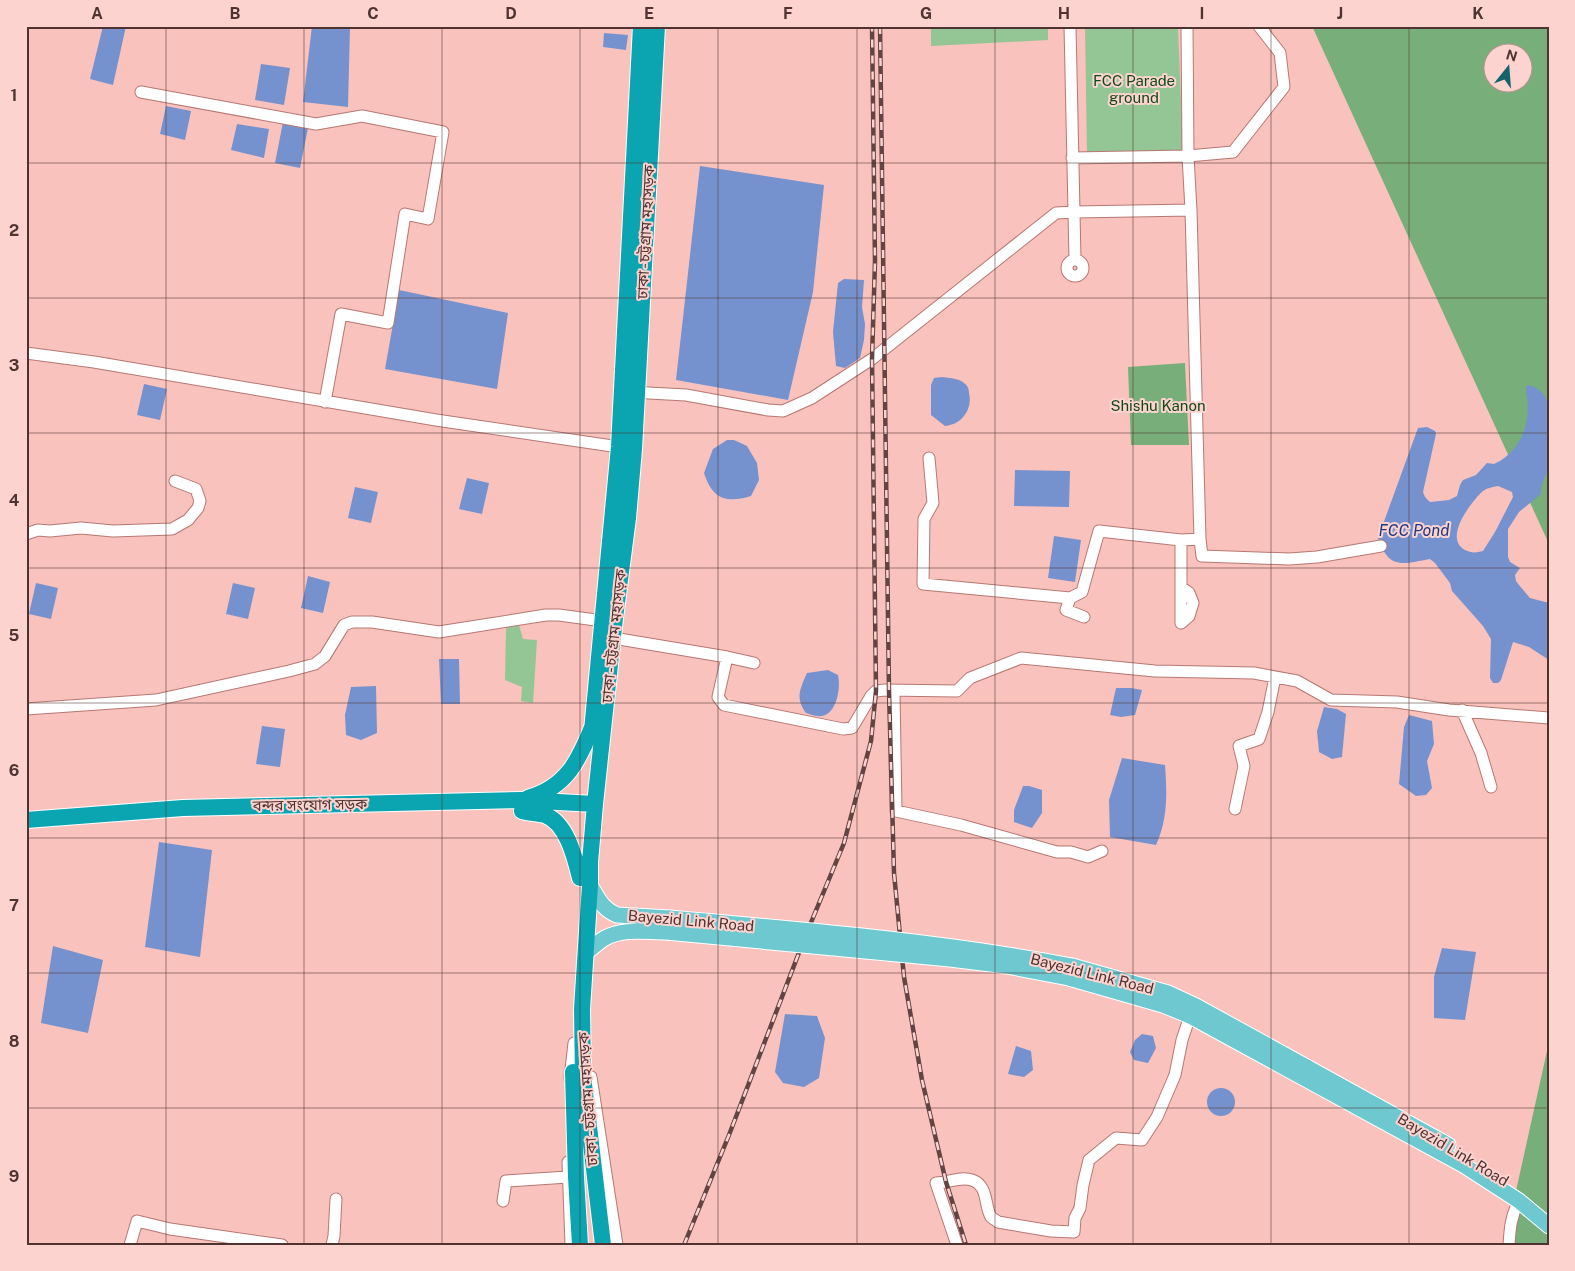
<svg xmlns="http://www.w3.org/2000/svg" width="1575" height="1271" font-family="'Public Sans','Noto Sans Bengali',sans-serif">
  <rect width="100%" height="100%" fill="#f9c2bd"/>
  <!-- green -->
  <path fill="#94c594" d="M 931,26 L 1048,26 L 1048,40 L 931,46 Z
    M 1085,26 L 1178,26 L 1183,153 L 1087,153 Z
    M 519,625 L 523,639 L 537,640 L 533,703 L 521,701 L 522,687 L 505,680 L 506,628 Z"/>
  <!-- forest -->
  <path fill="#78ae79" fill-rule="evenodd" d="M 1312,26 L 1549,26 L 1549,544 ZM 1492,52 L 1522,52 L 1522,82 L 1492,82 Z
    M 1185,363 L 1189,445 L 1131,445 L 1128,367 Z
    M 1549,1042 L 1549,1245 L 1504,1245 Z"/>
  <!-- water -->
  <path fill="#7692ce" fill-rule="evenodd" d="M 103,26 L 126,26 L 113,85 L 90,79 Z
    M 312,26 L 350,26 L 348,107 L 303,102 Z
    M 604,33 L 628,35 L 626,50 L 603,47 Z
    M 261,64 L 290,68 L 284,105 L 255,100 Z
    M 166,106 L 191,111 L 185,140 L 160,134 Z
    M 283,122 L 308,128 L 300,168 L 275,163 Z
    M 237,124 L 269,129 L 264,158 L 231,150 Z
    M 700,166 L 824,185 L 813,292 L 788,400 L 676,380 Z
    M 844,279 L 864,280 L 862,307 L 865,324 L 864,340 L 860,358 L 845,368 L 836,366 L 833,332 L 838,283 Z
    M 399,290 L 508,313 L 497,389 L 385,369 Z
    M 942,377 C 949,378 958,378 964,383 C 968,386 969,389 969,393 C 973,410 961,425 945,426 L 931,415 L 931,385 L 934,378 Z
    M 144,384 L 167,389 L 160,420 L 137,415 Z
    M 1528,385 C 1554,391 1549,416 1549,437 C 1549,446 1550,456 1549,465 C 1547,476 1540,483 1541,494 L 1519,512 L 1508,529 L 1508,557 L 1510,562 L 1520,568 L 1515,575 L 1516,581 L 1519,585 L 1530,598 L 1549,603 L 1549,660 L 1529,647 L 1513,642 L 1501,680 L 1498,683 L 1493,683 L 1490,678 L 1491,639 L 1483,626 L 1452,591 L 1450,583 L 1435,563 L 1430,559 C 1402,564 1389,570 1378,538 L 1418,428 L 1427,427 L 1435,431 L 1436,434 L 1423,492 L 1425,497 L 1430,502 L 1449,500 L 1457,496 L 1460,485 L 1463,480 L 1476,475 L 1487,463 L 1494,464 C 1522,451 1532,421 1526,391 L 1526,387 ZM 1498,486 L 1512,492 L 1513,497 L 1495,532 L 1483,551 C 1476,553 1471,553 1465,550 C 1443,538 1471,502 1483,491 C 1487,488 1493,487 1498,486 Z
    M 727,440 L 734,440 L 747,446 L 757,463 L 759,480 L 751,496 C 725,504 712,498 704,473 L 713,449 Z
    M 1015,470 L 1070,471 L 1069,507 L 1014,506 Z
    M 467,478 L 489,483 L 482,514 L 459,509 Z
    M 355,487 L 378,492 L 371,523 L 348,518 Z
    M 1054,536 L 1081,540 L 1075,582 L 1048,578 Z
    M 308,576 L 330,582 L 323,613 L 301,608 Z
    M 36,583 L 58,588 L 51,619 L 29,614 Z
    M 233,583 L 255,588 L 248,619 L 226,614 Z
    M 439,659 L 459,659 L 460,704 L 441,704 Z
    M 828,670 L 838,675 C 841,687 837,715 821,716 C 817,717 810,714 806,713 C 795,698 800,689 807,673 Z
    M 376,686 L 377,733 L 361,740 L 346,735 L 345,715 L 351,687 Z
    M 1116,688 L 1131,688 L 1142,690 L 1135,715 L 1121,717 L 1110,715 Z
    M 1324,707 L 1337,709 L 1346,714 L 1342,757 L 1332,759 L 1319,752 L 1317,731 Z
    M 1409,715 L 1432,721 L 1434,744 L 1427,761 L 1432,788 L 1426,795 L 1416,796 L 1399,784 L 1404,727 Z
    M 262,726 L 285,729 L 280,767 L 256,764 Z
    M 1122,758 L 1165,765 C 1167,793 1168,819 1156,845 L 1110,837 L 1109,800 Z
    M 1023,786 L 1029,786 L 1042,790 L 1042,813 L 1032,828 L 1014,822 L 1014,810 Z
    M 159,842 L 212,850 L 200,957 L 145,947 Z
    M 53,946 L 103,960 L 88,1033 L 41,1023 Z
    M 1442,948 L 1476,952 L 1465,1020 L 1434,1018 L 1434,977 Z
    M 785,1014 L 817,1016 L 825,1038 L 819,1078 L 804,1087 L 783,1083 L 775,1072 Z
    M 1142,1034 L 1153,1036 L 1156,1048 L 1148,1063 L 1134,1060 L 1130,1052 L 1135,1040 Z
    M 1016,1046 L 1031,1051 L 1033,1070 L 1024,1077 L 1008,1074 Z
    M1207 1102a14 14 0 1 1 28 0a14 14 0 1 1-28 0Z"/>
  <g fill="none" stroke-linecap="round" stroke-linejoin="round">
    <defs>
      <path id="minor" d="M 1187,26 L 1188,156 L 1233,152 L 1284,87 L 1280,53 L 1259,26
        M 141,92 L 316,124 L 362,116 L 443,132 L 428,219 L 405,214 L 388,323 L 341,314 L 325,402
        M 1072,158 L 1188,156 L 1191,210 L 1074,212 L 1075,260
        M1067 268a8 8 0 1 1 16 0a8 8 0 1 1-16 0Z
        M 26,353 L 94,362 L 436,420 L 619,447
        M 630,392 L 686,395 L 768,410 L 783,411 L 812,398 L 872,359 L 1056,213 L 1074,212 L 1070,26
        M 929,458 L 933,503 L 924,519 L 923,584 L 1070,598 L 1082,592 L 1099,531 L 1181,540 L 1200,539 L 1191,210
        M 26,534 L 38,530 L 50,531 L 81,528 L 113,531 L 172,529 L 188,520 L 198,508 L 200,501 L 196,489 L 175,481
        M 1200,539 L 1202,556 L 1289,559 L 1317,557 L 1381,546
        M 1181,540 L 1181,623
        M 1181,587 L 1189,593 L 1193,603 L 1189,616 L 1181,623
        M 1070,598 L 1066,610 L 1084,617
        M 613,638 L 727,657 L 754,663
        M 727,657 L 718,697 L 724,705 L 843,729 L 852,728 L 871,696 L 876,691 L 885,690 L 957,691 L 970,678 L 1021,658 L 1155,671 L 1254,673 L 1297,681 L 1331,700 L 1397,702 L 1449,710 L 1549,718
        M 894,691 L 896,811 L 961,825 L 1057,852 L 1071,852 L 1088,857 L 1102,851
        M 26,709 L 156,700 L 289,671 L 315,664 L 325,656 L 344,625 L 352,622 L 372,622 L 439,632 L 546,615 L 559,615 L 603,621
        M 1462,710 L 1481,753 L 1491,787
        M 1235,809 L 1244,766 L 1239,746 L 1259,739 L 1268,712 L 1275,677
        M 590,1077 L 591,1077 L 617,1245
        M 570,1078 L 574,1043
        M 568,1162 L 571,1245
        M 503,1201 L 506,1181 L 568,1177
        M 130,1245 L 137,1221 L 170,1229 L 282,1245
        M 332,1245 L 334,1236 L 336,1199
        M 957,1245 L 936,1183 C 948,1183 960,1176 972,1180 C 989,1186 984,1206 991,1217 C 993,1219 996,1220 998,1222 L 1051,1231 L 1074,1232 L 1075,1218 L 1080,1208 L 1083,1185 L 1089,1160 L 1116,1138 L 1142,1140 L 1157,1117 L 1175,1075 L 1182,1040 L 1190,1016
        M 1509,1245 C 1510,1228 1511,1216 1519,1201"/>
      <path id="major" d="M 590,885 C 598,898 602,909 617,915 L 670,918
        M 586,953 C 592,948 598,942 605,938 C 623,928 646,932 666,932
        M 1072,966 L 1168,993 L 1196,1006 L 1448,1145
        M 1069,978 L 1163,1005 L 1190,1016 L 1465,1166 L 1519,1201 L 1549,1226"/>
      <path id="highway" d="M 592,731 L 619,447 L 641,26
        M 528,798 C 567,787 579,760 593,725
        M 522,811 C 529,813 538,813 545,815 C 567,823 575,858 580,878
        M 26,820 L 183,808 L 521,800 L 595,804
        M 573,1072 L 576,1177 L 580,1245
        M 603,1245 L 583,1076 L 582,1009 L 590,885 L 590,862 L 595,804 L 615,618 L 628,518 L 634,449 L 657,26"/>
    </defs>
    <!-- minor casing -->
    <use href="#minor" stroke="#b77873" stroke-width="13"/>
    <!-- major casing -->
    <use href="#major" stroke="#fff" stroke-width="17"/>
    <!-- highway casing -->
    <use href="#highway" stroke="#fff" stroke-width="18"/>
    <!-- minor -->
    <use href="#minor" stroke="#fff" stroke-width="11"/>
    <!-- major -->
    <use href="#major" stroke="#6dc8d0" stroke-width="15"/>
    <!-- highway -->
    <use href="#highway" stroke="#0ba4b1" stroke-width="16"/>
    <defs>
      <path id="rail" d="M 880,26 L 889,691 L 894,873 L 904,977 L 922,1080 L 946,1182 L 966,1245
        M 684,1245 L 729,1135 L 805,937 L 844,843 L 871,741 L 876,691 L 872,359 L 875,261 L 872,26"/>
    </defs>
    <!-- rail casing -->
    <use href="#rail" stroke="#624442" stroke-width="4.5"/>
    <!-- rail -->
    <use href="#rail" stroke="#fdd3cf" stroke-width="2.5" stroke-dasharray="8" stroke-linecap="butt"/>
    <defs>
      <path id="major-bridge" d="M 670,918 C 805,930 939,941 1072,966
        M 666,932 L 950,959 L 1007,966 L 1069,978"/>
    </defs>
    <!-- major-bridge casing -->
    <use href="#major-bridge" stroke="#fff" stroke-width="17" stroke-linecap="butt"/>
    <!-- major-bridge -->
    <use href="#major-bridge" stroke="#6dc8d0" stroke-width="15"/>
  </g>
  <!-- grid -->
  <path fill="none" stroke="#4e3331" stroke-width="1" stroke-opacity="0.55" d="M 166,26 L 166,1245M 304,26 L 304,1245M 442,26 L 442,1245M 580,26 L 580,1245M 718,26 L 718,1245M 857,26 L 857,1245M 995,26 L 995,1245M 1133,26 L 1133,1245M 1271,26 L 1271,1245M 1409,26 L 1409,1245M 26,163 L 1549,163M 26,298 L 1549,298M 26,433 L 1549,433M 26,568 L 1549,568M 26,703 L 1549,703M 26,838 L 1549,838M 26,973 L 1549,973M 26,1108 L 1549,1108"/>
  <g text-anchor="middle" stroke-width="4" stroke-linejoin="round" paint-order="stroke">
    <!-- park labels -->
    <g font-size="15" fill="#0f4915" stroke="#fdd3cf">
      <text x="1134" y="86">FCC Parade<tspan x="1134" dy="17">ground</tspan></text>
      <text x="1158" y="411">Shishu Kanon</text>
    </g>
    <!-- street labels -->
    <g font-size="15" fill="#4e3331" stroke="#fdd3cf">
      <text transform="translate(646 232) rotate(-87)" y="5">ঢাকা - চট্টগ্রাম মহাসড়ক</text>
      <text transform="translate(614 636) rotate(-84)" y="5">ঢাকা - চট্টগ্রাম মহাসড়ক</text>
      <text transform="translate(310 805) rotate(-1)" y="5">বন্দর সংযোগ সড়ক</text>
      <text transform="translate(691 921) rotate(5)" y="5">Bayezid Link Road</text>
      <text transform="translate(1092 974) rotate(14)" y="5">Bayezid Link Road</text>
      <text transform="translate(588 1099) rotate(-94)" y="5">ঢাকা - চট্টগ্রাম মহাসড়ক</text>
      <text transform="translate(1453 1150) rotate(31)" y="5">Bayezid Link Road</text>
    </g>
    <!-- water labels -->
    <g font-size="16" font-style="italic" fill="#1d3980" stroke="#fdd3cf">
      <text x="1414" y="536">FCC Pond</text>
    </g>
  </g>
  <!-- border -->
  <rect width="1575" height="1271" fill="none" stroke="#fdd3cf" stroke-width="55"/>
  <!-- north arrow -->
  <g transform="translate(1508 68) rotate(17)"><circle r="24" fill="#fdd3cf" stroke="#b79390"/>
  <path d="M0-4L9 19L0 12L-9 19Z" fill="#14636a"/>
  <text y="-8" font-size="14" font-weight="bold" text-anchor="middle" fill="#4e3331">N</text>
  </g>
  <rect x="28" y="28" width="1520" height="1216" fill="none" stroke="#4e3331" stroke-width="2"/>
  <g font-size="16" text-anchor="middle" font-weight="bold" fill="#4e3331">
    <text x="97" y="19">A</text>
    <text x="235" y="19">B</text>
    <text x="373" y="19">C</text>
    <text x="511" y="19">D</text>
    <text x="649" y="19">E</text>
    <text x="788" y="19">F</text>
    <text x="926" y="19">G</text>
    <text x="1064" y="19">H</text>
    <text x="1202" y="19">I</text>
    <text x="1340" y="19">J</text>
    <text x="1478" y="19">K</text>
    <text x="14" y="101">1</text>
    <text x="14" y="236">2</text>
    <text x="14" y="371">3</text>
    <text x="14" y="506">4</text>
    <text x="14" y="641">5</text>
    <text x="14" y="776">6</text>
    <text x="14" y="911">7</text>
    <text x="14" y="1047">8</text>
    <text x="14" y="1182">9</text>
  </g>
</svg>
